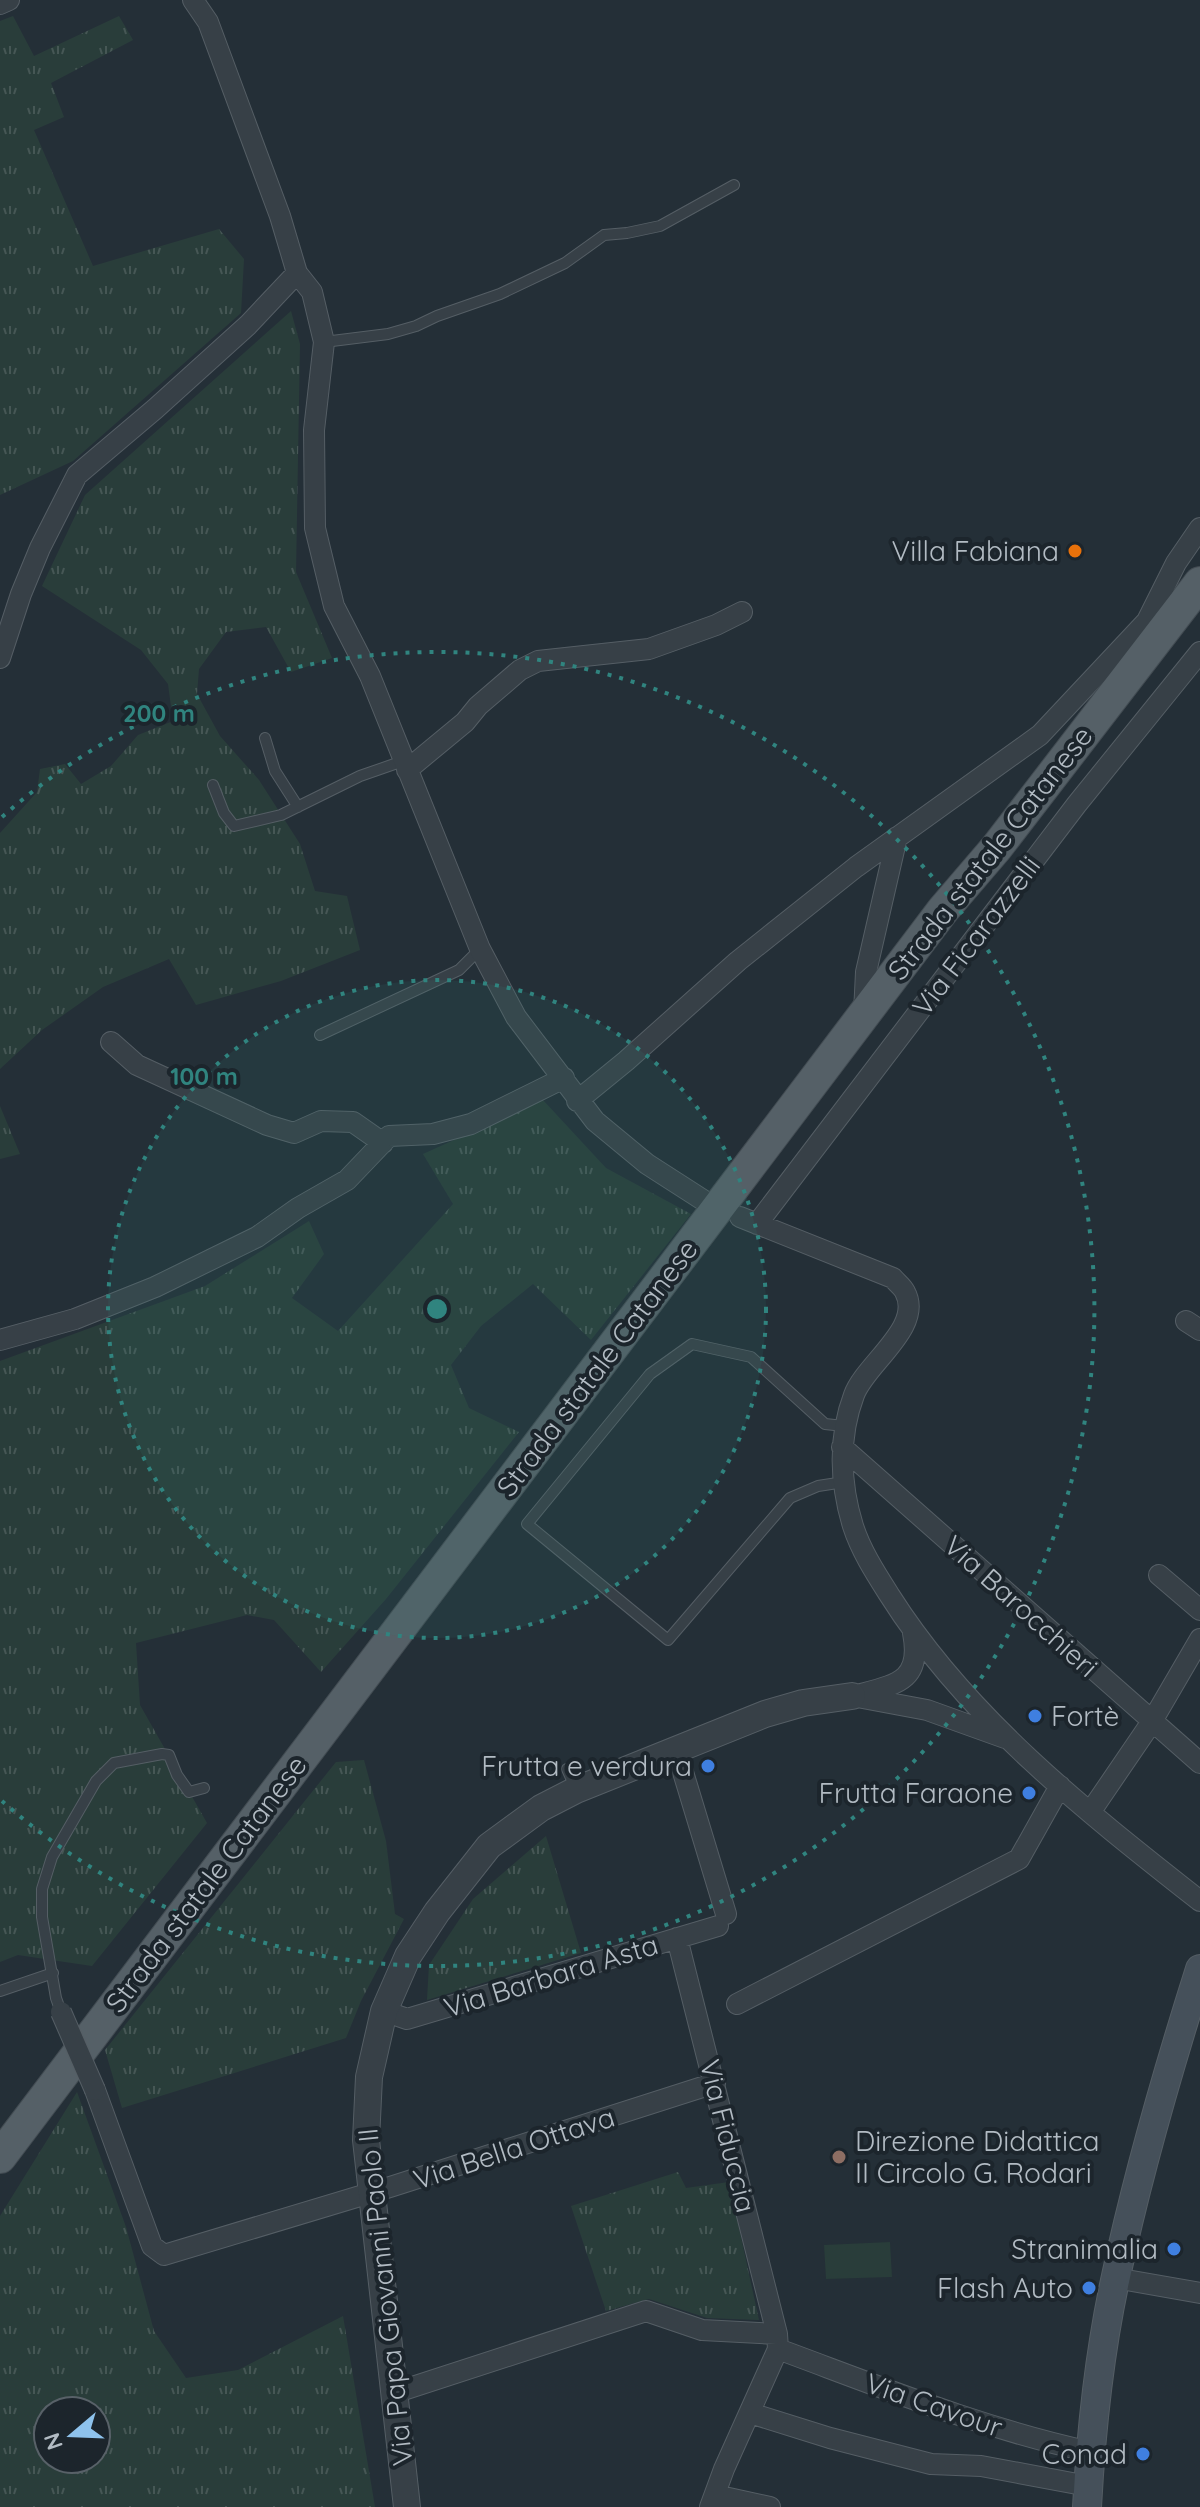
<svg xmlns="http://www.w3.org/2000/svg" width="1200" height="2507" font-family="Quicksand,sans-serif">
  <defs>
    <pattern id="grass-tufts" width="24" height="20" patternUnits="userSpaceOnUse" patternTransform="scale(2)"><rect width="24" height="20" fill="#293d3a"/><path d="M3 7l-1-3M5 7V3M7 7l1-3M15 17l-1-3M17 17v-4M19 17l1-3" fill="none" stroke="#465755"/></pattern>
  </defs>
  <rect width="100%" height="100%" fill="#242f37"/>
  <!-- grass -->
  <path fill="url(#grass-tufts)" fill-rule="evenodd" d="M 13,16 L 34,56 L 119,16 L 133,40 L 51,83 L 64,117 L 34,130 L 93,266 L 219,229 L 244,259 L 241,313 L 73,461 L 0,495 L 0,21 Z
    M 291,311 L 300,344 L 296,572 L 332,658 L 291,672 L 266,627 L 226,632 L 199,669 L 197,694 L 220,736 L 259,780 L 300,844 L 315,891 L 347,896 L 360,950 L 281,981 L 196,1005 L 169,959 L 103,987 L 42,1030 L 0,1069 L 0,833 L 37,792 L 40,769 L 65,764 L 81,784 L 111,766 L 138,735 L 173,721 L 168,684 L 141,650 L 42,586 L 85,495 Z
    M 543,1100 L 606,1168 L 691,1214 L 591,1340 L 533,1284 L 481,1326 L 451,1365 L 469,1408 L 519,1432 L 386,1599 L 321,1672 L 274,1620 L 247,1615 L 136,1643 L 140,1705 L 207,1823 L 92,1966 L 18,1955 L 0,1962 L 0,1361 L 205,1286 L 309,1221 L 324,1254 L 292,1298 L 338,1331 L 453,1204 L 423,1154 Z
    M 0,1106 L 20,1154 L 0,1159 Z
    M 364,1760 L 386,1841 L 395,1914 L 404,1919 L 361,2001 L 346,2038 L 122,2108 L 105,2050 L 336,1762 Z
    M 546,1836 L 581,1953 L 427,2000 L 429,1965 L 473,1899 Z
    M 77,2092 L 126,2227 L 154,2331 L 186,2378 L 238,2370 L 343,2316 L 375,2507 L 0,2507 L 0,2216 ZM 48,2411 L 96,2411 L 96,2459 L 48,2459 Z
    M 678,2172 L 686,2188 L 729,2182 L 759,2320 L 707,2318 L 649,2299 L 606,2311 L 571,2206 Z"/>
  <!-- pitch -->
  <path fill="#293d3a" d="M 890,2242 L 892,2277 L 826,2279 L 824,2245 Z"/>
  <g fill="none" stroke-linecap="round" stroke-linejoin="round">
    <defs>
      <path id="service" d="M 324,342 L 388,334 L 416,326 L 437,316 L 500,294 L 565,263 L 604,235 L 627,233 L 660,226 L 734,185
        M 265,738 L 275,771 L 298,807
        M 213,785 L 224,813 L 234,826 L 281,815 L 360,776 L 403,761
        M 320,1035 L 459,970 L 480,949
        M 844,1482 L 818,1486 L 790,1498 L 668,1640 L 527,1524 L 650,1374 L 692,1344 L 751,1357 L 825,1424 L 844,1426
        M 567,1769 L 576,1789
        M 0,1991 L 53,1973
        M 61,2012 L 56,1998 L 42,1917 L 42,1889 L 52,1857 L 96,1781 L 114,1763 L 162,1754 L 169,1755 L 177,1775 L 189,1792 L 204,1788"/>
      <path id="minor" d="M 193,0 L 208,22 L 280,216 L 297,273 L 312,292 L 324,342 L 314,430 L 315,528 L 334,606 L 370,676 L 480,949 L 516,1017 L 595,1121 L 647,1164 L 703,1200
        M 0,4 L 9,0
        M 0,658 L 21,594 L 40,548 L 77,475 L 155,409 L 248,325 L 297,273
        M 407,770 L 465,722 L 478,706 L 520,670 L 538,661 L 649,649 L 716,625 L 742,612
        M 864,1013 L 866,972 L 897,837
        M 111,1042 L 137,1065 L 267,1125 L 294,1133 L 321,1121 L 353,1122 L 383,1143
        M 577,1101 L 626,1061 L 738,961 L 856,867 L 1040,735 L 1147,621 L 1176,563 L 1200,528
        M 740,1217 L 893,1278 C 896,1282 903,1287 905,1292 C 924,1327 865,1364 854,1395 C 838,1437 840,1484 853,1526 C 861,1551 876,1574 890,1596 C 968,1719 1087,1812 1200,1901
        M 757,1224 L 1077,804 L 1200,652
        M 1186,1321 L 1200,1330
        M 0,1340 L 75,1319 L 155,1287 L 257,1237 L 298,1208 L 347,1180 L 389,1136 L 433,1134 L 471,1124 L 564,1078
        M 842,1447 L 1200,1763
        M 1159,1575 L 1200,1610
        M 861,1694 C 899,1684 922,1679 913,1633
        M 852,1696 L 927,1710 L 1005,1738
        M 676,1749 L 726,1914
        M 1091,1811 L 1151,1723 L 1200,1639
        M 677,1938 L 777,2334 L 778,2349 L 724,2469 L 710,2507
        M 737,2004 L 1019,1859 L 1060,1786
        M 384,2011 L 407,2019 L 718,1926
        M 95,2090 L 152,2246 L 164,2255 L 390,2187 L 715,2083
        M 1115,2278 L 1200,2293
        M 778,2349 C 881,2387 984,2429 1091,2452
        M 394,2393 L 646,2311 L 702,2330 L 777,2334
        M 750,2413 L 830,2438 L 931,2464 L 981,2466 L 1088,2486
        M 715,2495 L 770,2507"/>
      <path id="tertiary" d="M 407,2507 L 366,2140 L 369,2077 L 384,2011 L 408,1956 L 437,1912 L 489,1846 L 541,1808 L 576,1790 L 765,1714 L 803,1703 L 852,1696"/>
      <path id="secondary" d="M 1087,2507 C 1091,2433 1100,2349 1116,2276 C 1138,2173 1168,2070 1200,1969"/>
      <path id="primary" d="M 0,2157 L 943,910 L 997,847 L 1200,583"/>
    </defs>
    <!-- service casing -->
    <use href="#service" stroke="#555e65" stroke-width="12"/>
    <!-- minor casing -->
    <use href="#minor" stroke="#555e65" stroke-width="22"/>
    <!-- tertiary casing -->
    <use href="#tertiary" stroke="#555e65" stroke-width="28"/>
    <!-- secondary casing -->
    <use href="#secondary" stroke="#555e65" stroke-width="30"/>
    <!-- primary casing -->
    <use href="#primary" stroke="#434c53" stroke-width="34"/>
    <!-- service -->
    <use href="#service" stroke="#374047" stroke-width="10"/>
    <!-- minor -->
    <use href="#minor" stroke="#374047" stroke-width="20"/>
    <!-- tertiary -->
    <use href="#tertiary" stroke="#374047" stroke-width="26"/>
    <!-- secondary -->
    <use href="#secondary" stroke="#45505a" stroke-width="28"/>
    <!-- primary -->
    <use href="#primary" stroke="#556067" stroke-width="32"/>
    <defs>
      <path id="minor-bridge" d="M 61,2012 L 95,2090"/>
    </defs>
    <!-- minor-bridge casing -->
    <use href="#minor-bridge" stroke="#555e65" stroke-width="22" stroke-linecap="butt"/>
    <!-- minor-bridge -->
    <use href="#minor-bridge" stroke="#374047" stroke-width="20"/>
  </g>
  <!-- distance rings -->
  <circle cx="437" cy="1309" r="329" fill="#30847f" fill-opacity=".12"/>
  <g fill="none" stroke="#30847f" stroke-width="4" stroke-dasharray="4 8">
    <circle cx="437" cy="1309" r="329"/>
    <path d="M2 817A657 657 0 1 1 2 1801"/>
  </g>
  <!-- markers -->
  <circle fill="#e8710a" stroke="#1c252c" stroke-width="3" cx="1075" cy="551" r="8"/>
  <g fill="#3f7fe0" stroke="#1c252c" stroke-width="3">
    <circle cx="1035" cy="1716" r="8"/>
    <circle cx="708" cy="1766" r="8"/>
    <circle cx="1029" cy="1793" r="8"/>
    <circle cx="1174" cy="2249" r="8"/>
    <circle cx="1089" cy="2288" r="8"/>
    <circle cx="1143" cy="2454" r="8"/>
  </g>
  <circle fill="#8d6e63" stroke="#1c252c" stroke-width="3" cx="839" cy="2157" r="8"/>
  <g text-anchor="middle" stroke-width="8" stroke-linejoin="round" paint-order="stroke">
    <!-- poi labels -->
    <g font-size="28" fill="#b2bbc3" stroke="#1c252c" text-anchor="end">
      <text x="1059" y="561">Villa Fabiana</text>
      <text x="1051" y="1726" text-anchor="start">Fortè</text>
      <text x="692" y="1776">Frutta e verdura</text>
      <text x="1013" y="1803">Frutta Faraone</text>
      <text x="855" y="2151" text-anchor="start">Direzione Didattica<tspan x="855" dy="32">II Circolo G. Rodari</tspan></text>
      <text x="1158" y="2259">Stranimalia</text>
      <text x="1073" y="2298">Flash Auto</text>
      <text x="1127" y="2464">Conad</text>
    </g>
    <!-- street labels -->
    <g font-size="28" fill="#b2bbc3" stroke="#1c252c">
      <text transform="translate(990 853) rotate(-52)" y="10">Strada statale Catanese</text>
      <text transform="translate(976 936) rotate(-53)" y="10">Via Ficarazzelli</text>
      <text transform="translate(597 1368) rotate(-53)" y="10">Strada statale Catanese</text>
      <text transform="translate(1021 1606) rotate(42)" y="10">Via Barocchieri</text>
      <text transform="translate(206 1884) rotate(-53)" y="10">Strada statale Catanese</text>
      <text transform="translate(551 1976) rotate(-17)" y="10">Via Barbara Asta</text>
      <text transform="translate(728 2136) rotate(76)" y="10">Via Fiduccia</text>
      <text transform="translate(514 2148) rotate(-18)" y="10">Via Bella Ottava</text>
      <text transform="translate(385 2297) rotate(-96)" y="10">Via Papa Giovanni Paolo II</text>
      <text transform="translate(934 2405) rotate(19)" y="10">Via Cavour</text>
    </g>
  </g>
  <circle cx="437" cy="1309" r="12" fill="#30847f" stroke="#1c252c" stroke-width="4"/>
  <g font-size="24" text-anchor="middle" font-weight="bold" fill="#30847f" stroke="#1c252c" stroke-width="8" stroke-linejoin="round" paint-order="stroke">
    <text x="159" y="722">200 m</text>
    <text x="204" y="1085">100 m</text>
  </g>
  <!-- north arrow -->
  <g transform="translate(72 2435) rotate(251)"><circle r="38" fill="#1c252c" stroke="#586168" stroke-width="2"/>
  <path d="M0-6L14 30L0 20L-14 30Z" fill="#8ec2ec"/>
  <text y="-12" font-size="22" font-weight="bold" text-anchor="middle" fill="#b2bbc3">N</text>
  </g>
</svg>
